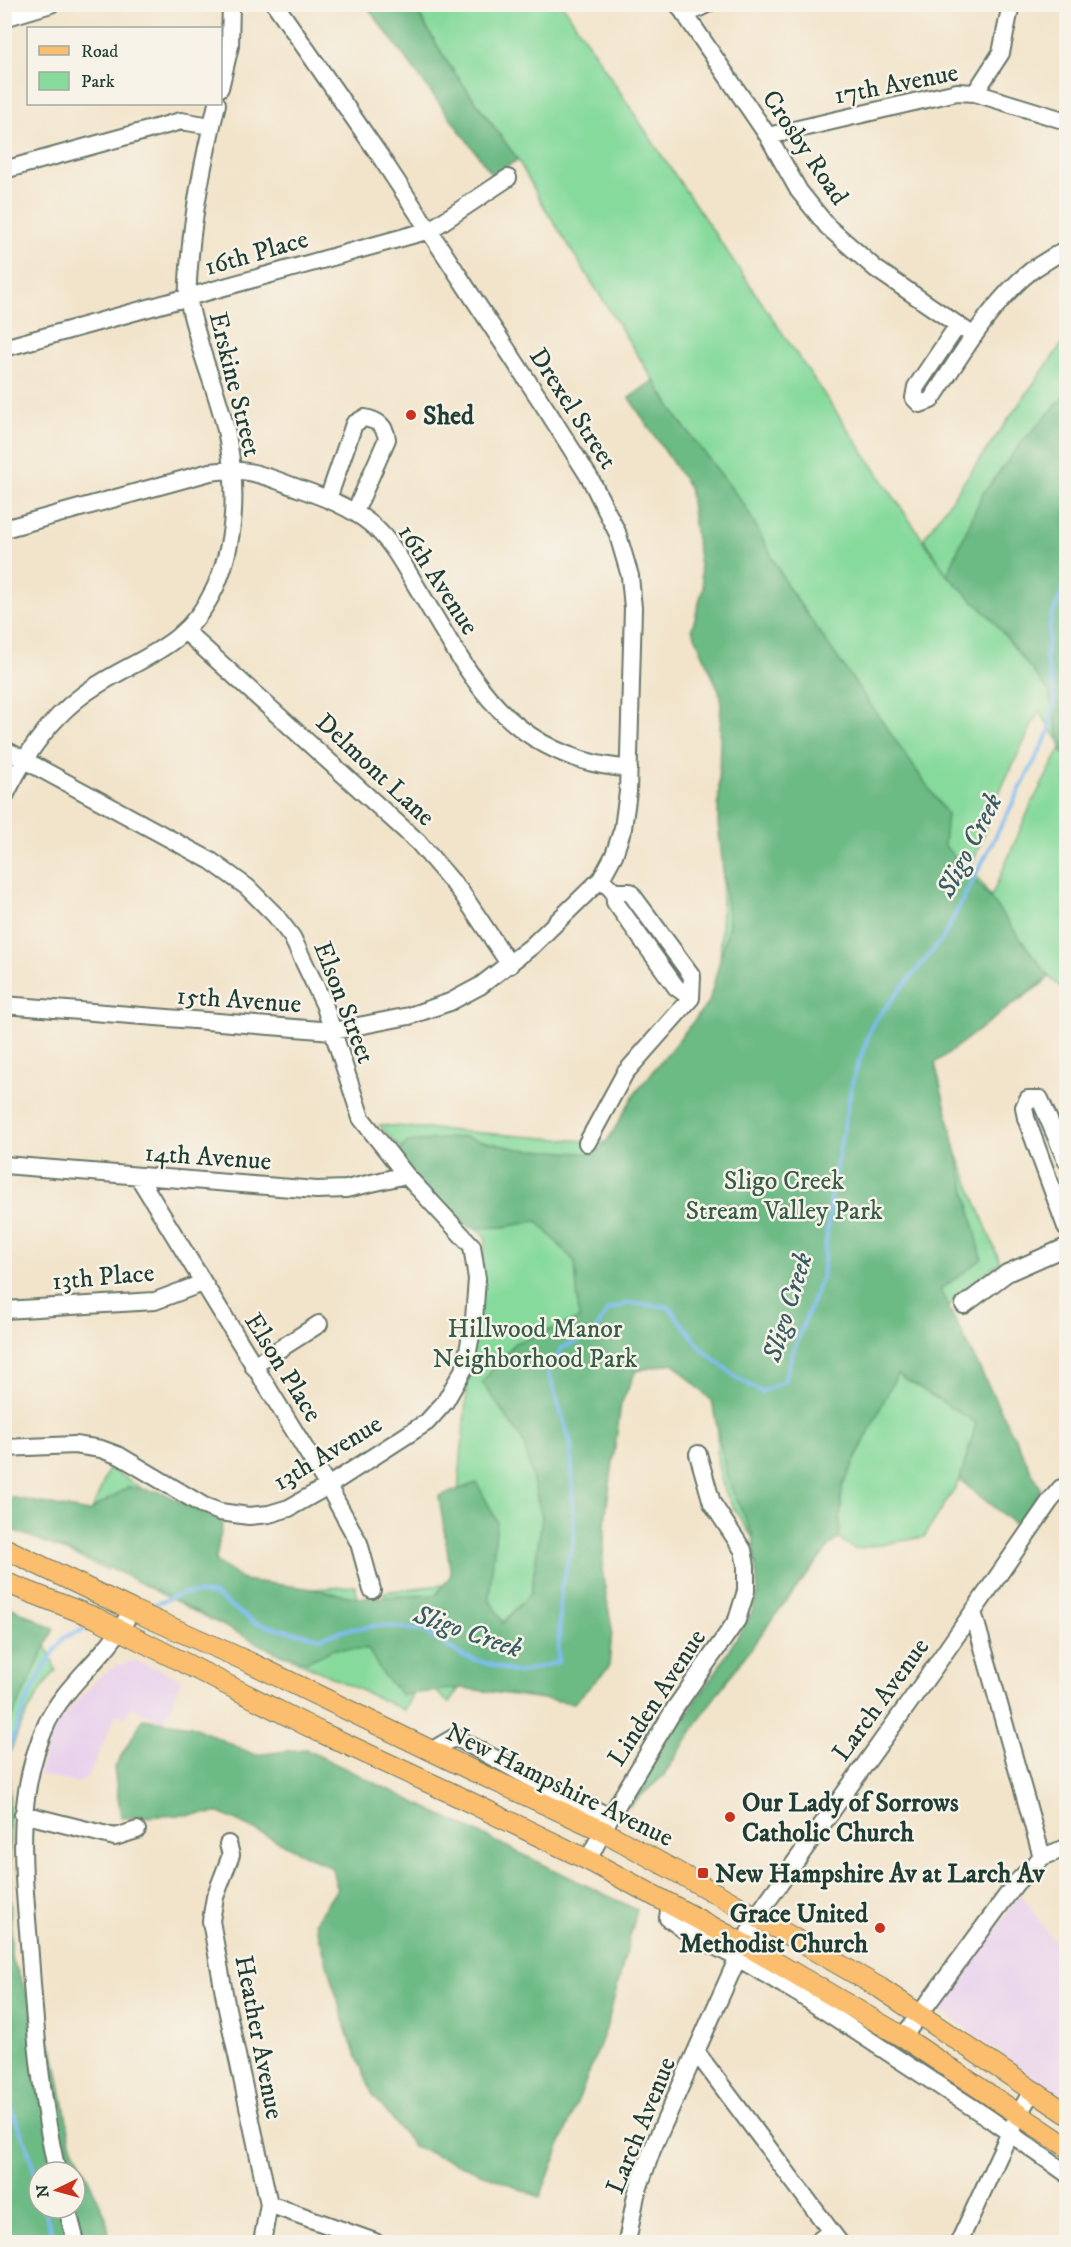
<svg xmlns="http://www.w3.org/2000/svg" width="1071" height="2247" font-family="'IM FELL DW Pica',serif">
  <rect width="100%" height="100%" fill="#f7f3e8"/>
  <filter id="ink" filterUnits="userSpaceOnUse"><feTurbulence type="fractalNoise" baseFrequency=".0167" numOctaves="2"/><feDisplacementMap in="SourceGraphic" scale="12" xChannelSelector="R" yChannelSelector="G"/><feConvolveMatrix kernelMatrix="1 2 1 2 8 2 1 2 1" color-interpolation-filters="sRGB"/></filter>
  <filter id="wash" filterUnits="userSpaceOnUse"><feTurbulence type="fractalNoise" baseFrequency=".008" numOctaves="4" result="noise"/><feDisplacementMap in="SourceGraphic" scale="24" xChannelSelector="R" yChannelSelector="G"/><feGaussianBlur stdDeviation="1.35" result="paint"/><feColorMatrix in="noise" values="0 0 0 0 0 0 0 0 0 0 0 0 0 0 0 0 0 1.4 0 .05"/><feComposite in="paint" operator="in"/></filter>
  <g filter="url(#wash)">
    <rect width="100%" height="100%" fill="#f2e4cb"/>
    <!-- built -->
    <path fill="#e9d1ed" d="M 135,1661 L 182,1679 L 164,1721 L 131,1707 L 125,1718 L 116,1714 L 89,1776 L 77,1783 L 39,1775 L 45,1750 L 58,1722 L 99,1677 L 118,1665 Z
      M 1020,1893 L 1057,1946 L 1066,1956 L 1066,2101 L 941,2010 Z"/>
    <!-- green -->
    <path fill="#86da9c" stroke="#528c68" stroke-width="1.5" d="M 413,5 L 563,5 L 658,150 L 949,578 L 924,538 L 1066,338 L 1066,751 L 1039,711 L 999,793 L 971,868 L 991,897 L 1031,805 L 1061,748 L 1066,756 L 1066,992 L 1049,977 L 1010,925 L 1046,981 L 923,1068 L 1000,1262 L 964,1289 L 938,1321 L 977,1423 L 960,1480 L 924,1537 L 854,1549 L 839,1538 L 842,1487 L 874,1421 L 755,1542 C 747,1527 735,1513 728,1497 C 713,1466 715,1436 723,1404 L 627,1306 L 553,1657 L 464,1681 L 449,1703 L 421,1678 L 404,1710 L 292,1659 L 302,1639 L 283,1654 L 187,1608 L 193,1592 L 115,1556 L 107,1570 L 40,1540 L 4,1510 L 86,1526 L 109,1468 L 186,1516 L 221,1528 L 213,1578 L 259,1593 L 355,1586 L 359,1602 L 384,1602 L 384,1592 L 450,1584 L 473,1320 L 486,1238 L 379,1125 L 612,1143 L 636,1099 L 655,1068 L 719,1000 L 734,512 L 946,814 L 788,587 L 745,506 L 678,419 L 543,205 L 518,160 L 449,65 Z
      M 12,1608 L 36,1619 L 56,1670 C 32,1700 15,1731 5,1769 L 4,1625 Z"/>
    <!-- forest -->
    <path fill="#6cba84" stroke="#467c5c" stroke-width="1.5" fill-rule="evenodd" d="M 366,5 L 413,5 L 449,65 L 518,160 L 492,174 Z
      M 654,380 L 678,419 L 745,506 L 788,587 L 947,814 L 944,845 L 991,899 L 1049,977 L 935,1063 L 982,1259 L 940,1290 L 1041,1490 L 1017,1526 L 960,1480 L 976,1423 L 897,1374 L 842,1487 L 839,1538 L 828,1548 L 779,1610 L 709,1705 L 664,1775 L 628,1807 L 647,1764 L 684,1718 L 717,1670 L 751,1614 L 758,1593 L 753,1535 L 727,1478 L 712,1401 L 673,1363 L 636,1371 L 621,1404 L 606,1512 L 602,1570 L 612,1630 L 609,1667 L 574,1703 L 461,1688 L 402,1695 L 383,1675 L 368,1649 L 334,1649 L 307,1662 L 277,1653 L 107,1566 L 5,1527 L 4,1496 L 88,1512 L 128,1487 L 161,1492 L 223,1522 L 215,1561 L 243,1580 L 306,1588 L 359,1598 L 436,1595 L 451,1575 L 439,1496 L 477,1483 L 497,1521 L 489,1599 L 503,1623 L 531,1593 L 542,1517 L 523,1441 L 482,1382 L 515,1343 L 579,1319 L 575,1262 L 537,1221 L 504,1227 L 470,1228 L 392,1158 L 408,1142 L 464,1137 L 519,1149 L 597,1154 L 611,1135 L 634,1095 L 709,1002 L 729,925 L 718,823 L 721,696 L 692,629 L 703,588 L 689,487 L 629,398 Z
      M 1066,395 L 1066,756 L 1061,748 L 1049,692 L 991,618 L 947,575 L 982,495 L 1022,442 Z
      M 5,1605 L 54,1629 L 5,1732 Z
      M 143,1719 L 191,1726 L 255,1755 L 305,1749 L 637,1910 L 606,2029 L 540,2197 L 413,2146 L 373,2095 L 348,2036 L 315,1922 L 337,1889 L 332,1868 L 220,1813 L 121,1818 L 114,1768 Z
      M 4,1764 L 9,1775 L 11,1957 L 54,2052 L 71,2142 L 105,2215 L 111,2242 L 5,2242 ZM 39,2172 L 75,2172 L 75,2208 L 39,2208 Z"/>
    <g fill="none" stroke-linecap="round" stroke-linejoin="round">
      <!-- stream -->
      <path stroke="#7ebbf1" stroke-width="4" d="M 144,1608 L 184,1593 L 213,1594 L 255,1623 L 320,1638 L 346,1630 L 382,1625 L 423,1631 L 463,1656 L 517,1673 L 558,1662 L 561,1589 L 574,1539 L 571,1444 L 548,1372 L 562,1348 L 593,1334 L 608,1310 L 630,1303 L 669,1307 L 703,1350 L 736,1377 L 761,1392 L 784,1381 L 795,1346 L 822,1277 L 832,1190 L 853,1079 L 873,1023 L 943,938 L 1049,733 L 1055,696 L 1046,658 L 1051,618 L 1066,583
        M 4,1761 L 26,1702 L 45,1666 L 64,1637 L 97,1625
        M 4,1932 L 6,1938 L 4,1962
        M 4,2094 L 27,2146 L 39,2189
        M 44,2208 L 54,2242"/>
    </g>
  </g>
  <g filter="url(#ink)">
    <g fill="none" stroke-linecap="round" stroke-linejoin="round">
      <defs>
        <path id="minor" d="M 678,4 L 768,136 L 799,191 L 828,227 L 876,269 L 974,336
          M 685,15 L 707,4
          M 4,18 L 51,4
          M 220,88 L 230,46 L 231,4
          M 975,93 L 1001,53 L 1011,4
          M 768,136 L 957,92 L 975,93 L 1066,121
          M 4,170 L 181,121 L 211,126
          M 958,325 L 916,387 L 914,398 L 920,404 L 931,400 C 960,358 990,303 1031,271 C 1042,263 1055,256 1066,249
          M 4,348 L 430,230 L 508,178
          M 328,499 L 354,424 L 364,418 C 377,420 385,425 387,439 L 355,512
          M 4,529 L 210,472 C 248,467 262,475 298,488 C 323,497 349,506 371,524 C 393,542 406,570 421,594 C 467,669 499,740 593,763 C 605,766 617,767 629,769
          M 185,631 L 418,842 L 461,892 L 510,965
          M 4,749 L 211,861 L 247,887 L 275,915 L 292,937 L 324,1004 L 361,1118 L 406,1175 L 472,1246 L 477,1279 L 474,1319 L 465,1367 L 445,1402 L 427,1422 L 328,1486 L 289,1508 L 269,1514 L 249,1516 L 220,1512 L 204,1506 L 120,1456 L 101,1449 L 75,1445 L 4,1448
          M 4,798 C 23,758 47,721 84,694 C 135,657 184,653 215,588 C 236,542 237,489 228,441 C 223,408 209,377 200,345 C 196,329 190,312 188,296 C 187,283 189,269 190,255 C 194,205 205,153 217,104
          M 601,879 L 614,892 L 615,902 L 676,987 L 691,998
          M 614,892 L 630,892 L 692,976 L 691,998
          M 4,1005 L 333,1031 L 409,1016 L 450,1002 L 480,986 L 532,946 L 601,879 L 614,855 L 623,828 L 628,792 L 633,608 L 630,576 L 617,532 L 591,480 L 550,415 L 380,156 L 275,4
          M 587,1143 L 625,1073 L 691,998
          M 1066,1160 L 1040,1099 L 1028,1099 L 1024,1107 L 1026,1118 L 1066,1227
          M 4,1165 L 317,1190 L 346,1189 L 406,1175
          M 138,1176 L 328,1486 L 359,1543 L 372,1590
          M 964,1305 L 1007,1273 L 1066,1247
          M 4,1310 L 155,1301 L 203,1283
          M 253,1366 L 319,1324
          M 973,1612 L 1042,1857
          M 431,1751 L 455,1737 L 544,1785 L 610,1817
          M 23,1814 L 115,1837 L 137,1830
          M 228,1844 L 231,1855 L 215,1897 L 211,1921 L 226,2004 L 269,2204 L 262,2242
          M 588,1860 L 610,1817 L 675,1708 L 737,1620 L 746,1591 L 746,1566 L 743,1550 L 712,1503 L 698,1454
          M 670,1904 L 668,1918 L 687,1932 L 738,1958 L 799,1994 L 990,2119 L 1066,2173
          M 903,2037 L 1016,1883 L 1042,1857 L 1066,1848
          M 697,2053 L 839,2242
          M 57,2172 C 41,2100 35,2029 30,1956 C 24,1874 12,1800 47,1723 C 61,1694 86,1672 106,1648 C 116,1637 124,1623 132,1610
          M 269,2204 L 375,2242
          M 67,2208 L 76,2242
          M 627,2242 L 636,2195 L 652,2150 L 756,1917 L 934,1668 L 1050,1501 L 1061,1488 L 1066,1488
          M 817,2242 L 831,2231
          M 959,2242 L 1019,2113 L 1033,2090"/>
        <path id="major" d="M 4,1548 L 132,1610 L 251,1663 L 467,1768 L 603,1831 L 724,1898 L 880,1988 L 1066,2113
          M 4,1582 L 96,1618 L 320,1732 L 449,1792 L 588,1860 L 744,1944 L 903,2037 L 1066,2146"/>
      </defs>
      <!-- minor casing -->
      <use href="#minor" stroke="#697769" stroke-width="20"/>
      <!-- major casing -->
      <use href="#major" stroke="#697769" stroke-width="22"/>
      <!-- minor -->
      <use href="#minor" stroke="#fff" stroke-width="16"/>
      <!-- major -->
      <use href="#major" stroke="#fabe6e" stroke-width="20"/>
    </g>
  </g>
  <!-- markers -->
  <g fill="#c8321e" stroke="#f7f3e8" stroke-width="2">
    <circle cx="411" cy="415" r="6"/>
    <circle cx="730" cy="1817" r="6"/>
    <rect x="697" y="1867" width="12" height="12" rx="3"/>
    <circle cx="880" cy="1928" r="6"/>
  </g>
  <g text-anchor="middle" stroke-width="5" stroke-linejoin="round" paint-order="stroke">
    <!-- street labels -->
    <g font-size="26" fill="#1f3d34" stroke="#f7f3e8">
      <text transform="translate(896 83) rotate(-11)" y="9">17th Avenue</text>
      <text transform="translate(806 147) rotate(56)" y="9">Crosby Road</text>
      <text transform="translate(256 252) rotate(-16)" y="9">16th Place</text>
      <text transform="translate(236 384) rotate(76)" y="9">Erskine Street</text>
      <text transform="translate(574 408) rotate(57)" y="9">Drexel Street</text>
      <text transform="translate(439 579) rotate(57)" y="9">16th Avenue</text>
      <text transform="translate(376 769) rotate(43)" y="9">Delmont Lane</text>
      <text transform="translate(239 999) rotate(4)" y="9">15th Avenue</text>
      <text transform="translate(345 1002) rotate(69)" y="9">Elson Street</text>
      <text transform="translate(208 1156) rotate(4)" y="9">14th Avenue</text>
      <text transform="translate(103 1276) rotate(-5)" y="9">13th Place</text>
      <text transform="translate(284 1367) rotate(58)" y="9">Elson Place</text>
      <text transform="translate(327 1452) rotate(-31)" y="9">13th Avenue</text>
      <text transform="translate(656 1697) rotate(-57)" y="9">Linden Avenue</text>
      <text transform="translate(880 1699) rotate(-54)" y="9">Larch Avenue</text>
      <text transform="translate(560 1784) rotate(26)" y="9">New Hampshire Avenue</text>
      <text transform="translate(260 2037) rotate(79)" y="9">Heather Avenue</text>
      <text transform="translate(640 2125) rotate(-68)" y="9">Larch Avenue</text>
    </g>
    <!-- poi labels -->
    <g font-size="26" font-weight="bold" fill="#1f3d34" stroke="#f7f3e8" text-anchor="start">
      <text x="423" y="424">Shed</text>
      <text x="742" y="1811">Our Lady of Sorrows<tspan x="742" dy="30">Catholic Church</tspan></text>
      <text x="715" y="1882">New Hampshire Av at Larch Av</text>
      <text x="868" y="1922" text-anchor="end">Grace United<tspan x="868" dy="30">Methodist Church</tspan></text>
    </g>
    <!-- park labels -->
    <g font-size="26" fill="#345c49" stroke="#f7f3e8">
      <text x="784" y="1189">Sligo Creek<tspan x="784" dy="30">Stream Valley Park</tspan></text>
      <text x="535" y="1337">Hillwood Manor<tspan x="535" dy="30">Neighborhood Park</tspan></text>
    </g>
    <!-- water labels -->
    <g font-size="27" font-style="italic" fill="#375c63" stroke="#f7f3e8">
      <text transform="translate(969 845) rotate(-63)" y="9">Sligo Creek</text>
      <text transform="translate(787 1307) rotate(-73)" y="9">Sligo Creek</text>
      <text transform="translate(468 1631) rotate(19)" y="9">Sligo Creek</text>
    </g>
  </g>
  <!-- margin -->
  <rect width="1071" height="2247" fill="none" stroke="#f7f3e8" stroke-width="24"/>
  <!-- legend -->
  <rect x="27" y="27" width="195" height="78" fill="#f7f3e8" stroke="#a1aaa0" stroke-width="1.5"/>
  <rect x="39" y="46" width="30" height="9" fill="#fabe6e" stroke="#a1aaa0" stroke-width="1.5"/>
  <text x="81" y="57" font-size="18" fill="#1f3d34">Road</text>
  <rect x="39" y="72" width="30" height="18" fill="#86da9c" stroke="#a1aaa0" stroke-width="1.5"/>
  <text x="81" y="87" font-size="18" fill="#1f3d34">Park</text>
  <!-- north arrow -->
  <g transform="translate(57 2190) rotate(265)"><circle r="28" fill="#f7f3e8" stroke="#a1aaa0" stroke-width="1.5"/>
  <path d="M0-4.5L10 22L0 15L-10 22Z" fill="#c8321e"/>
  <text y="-9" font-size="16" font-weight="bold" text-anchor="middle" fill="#1f3d34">N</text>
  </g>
</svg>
